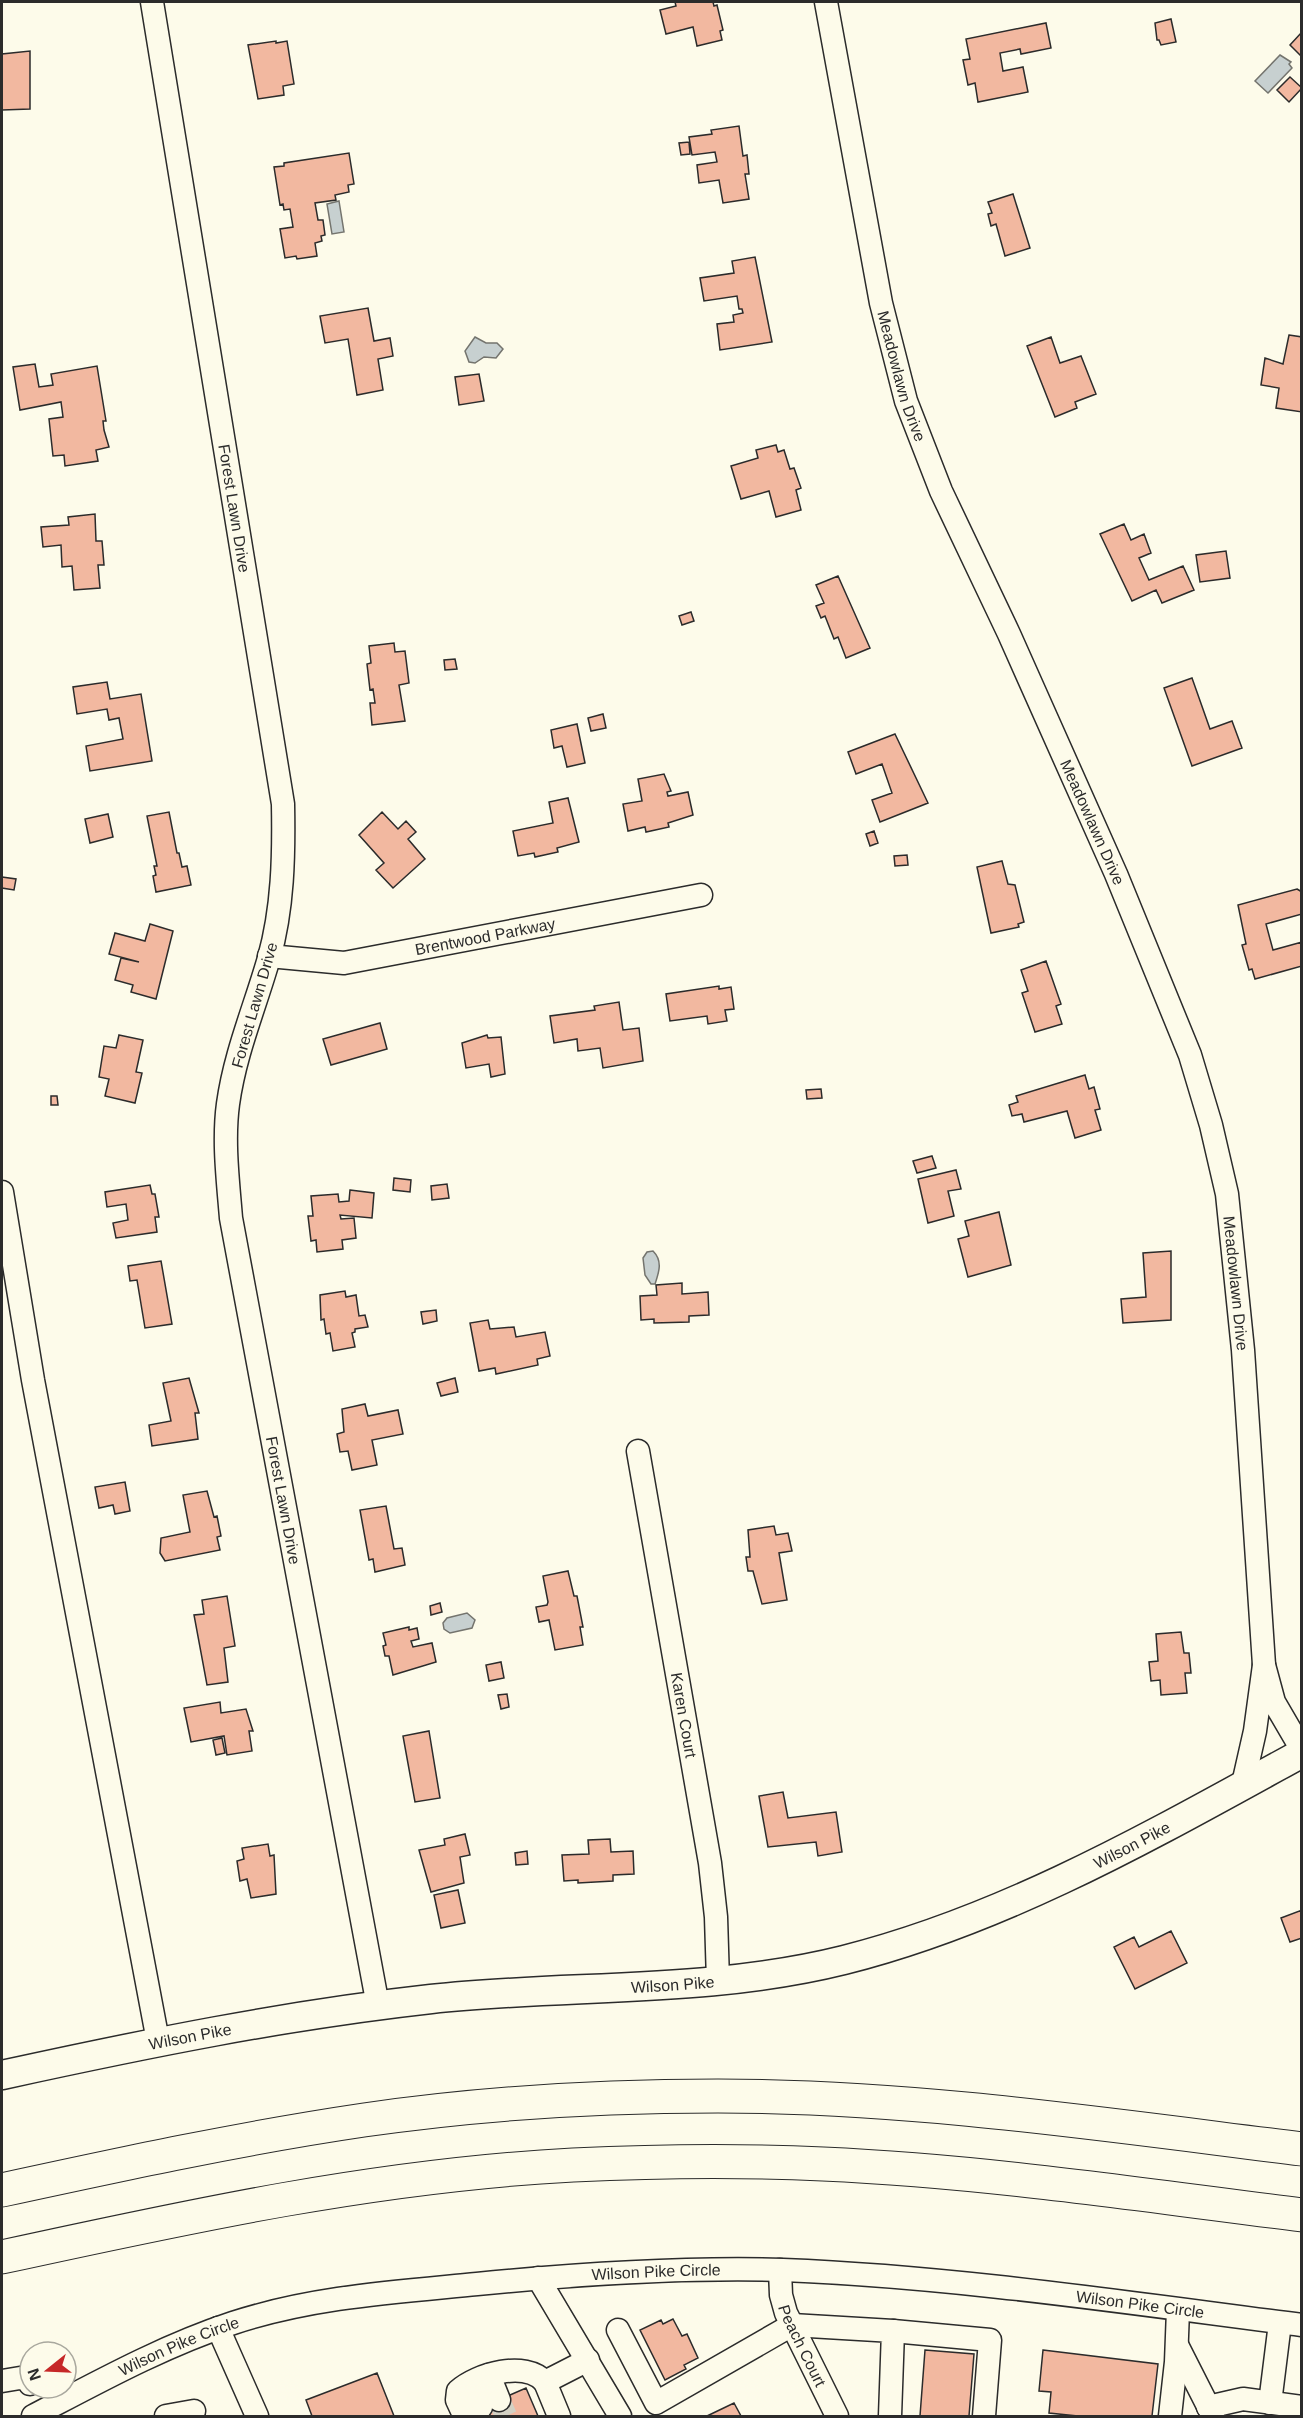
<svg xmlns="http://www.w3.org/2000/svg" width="1303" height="2418" font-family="Arial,sans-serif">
  <rect width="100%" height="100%" fill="#fdfbea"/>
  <!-- water -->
  <path fill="#c7d0d0" stroke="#74746e" stroke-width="1.5" d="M 1280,55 L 1291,62 L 1289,64 L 1292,68 L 1268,93 L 1255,81 Z
    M 339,201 L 344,232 L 332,234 L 327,204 Z
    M 475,337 L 486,343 L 497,343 L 503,349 L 496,358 L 484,357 L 475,363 L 469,362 L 465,351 Z
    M 653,1251 C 663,1261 659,1272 655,1284 L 651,1284 L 645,1275 L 643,1258 L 647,1252 Z
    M 467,1613 L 475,1620 L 472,1628 L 450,1633 L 444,1629 L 443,1623 L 447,1618 Z"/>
  <!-- building -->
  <path fill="#f2b8a0" stroke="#2b2b2b" stroke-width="1.5" d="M 675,2 L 713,2 L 714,6 L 717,5 L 723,30 L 720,31 L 722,40 L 697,46 L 693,27 L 666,34 L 660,10 L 676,6 Z
    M 1171,19 L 1176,42 L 1161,45 L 1159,40 L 1157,40 L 1155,23 Z
    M 1046,23 L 1051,48 L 1021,54 L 1020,49 L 1000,53 L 1003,71 L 1023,67 L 1028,92 L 978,102 L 975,83 L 968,85 L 963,60 L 970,59 L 966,39 Z
    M 1301,33 L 1302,34 L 1302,57 L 1290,45 Z
    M 276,41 L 276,43 L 287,41 L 294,84 L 283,86 L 284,95 L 258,99 L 248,45 Z
    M 30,51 L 30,109 L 2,110 L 2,54 Z
    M 1290,77 L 1302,88 L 1289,102 L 1277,90 Z
    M 739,126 L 743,156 L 747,155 L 749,174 L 745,174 L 749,199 L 723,203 L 719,180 L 699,183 L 697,165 L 717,162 L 715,152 L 692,155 L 689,137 L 712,134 L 711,130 Z
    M 689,142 L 690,154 L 681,155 L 679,143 Z
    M 349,153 L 354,184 L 348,185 L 349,192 L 335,195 L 336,200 L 315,203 L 318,220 L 323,220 L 325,235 L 321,236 L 322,241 L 315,243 L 317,256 L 297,259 L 296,256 L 285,258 L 280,229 L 293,227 L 290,209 L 284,210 L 283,204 L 280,205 L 274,167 L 284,166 L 284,163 Z
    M 1013,194 L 1030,248 L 1005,256 L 996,224 L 991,226 L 988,214 L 992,213 L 988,202 Z
    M 755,257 L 772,342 L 720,350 L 717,324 L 734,322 L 733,315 L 743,313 L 742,309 L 739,309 L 737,296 L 704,301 L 700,278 L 734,273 L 732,261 Z
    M 368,308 L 374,341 L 390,338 L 393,356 L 378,359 L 383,390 L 357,395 L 348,339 L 325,343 L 320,316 Z
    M 1289,335 L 1302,337 L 1302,412 L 1276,408 L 1279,388 L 1261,385 L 1265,358 L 1283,364 Z
    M 1051,337 L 1060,363 L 1081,356 L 1096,394 L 1075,402 L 1077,408 L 1055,417 L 1027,346 Z
    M 35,364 L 39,387 L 53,385 L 51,374 L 97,366 L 106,421 L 103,421 L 104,430 L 109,447 L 96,450 L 98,461 L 65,466 L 64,455 L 53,456 L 49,419 L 63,417 L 61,402 L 20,410 L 13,367 Z
    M 479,374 L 484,401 L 459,405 L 455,377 Z
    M 776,445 L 778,452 L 784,450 L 790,469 L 794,468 L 801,488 L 796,490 L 801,510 L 776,517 L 769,491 L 741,499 L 731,466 L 758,458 L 756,450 Z
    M 95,514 L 96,541 L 102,541 L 104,565 L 98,565 L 100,588 L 74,590 L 72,566 L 62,567 L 61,545 L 43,547 L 41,527 L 69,525 L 68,517 Z
    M 1124,524 L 1131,540 L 1144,534 L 1151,553 L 1139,558 L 1149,580 L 1183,566 L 1194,590 L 1162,603 L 1156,590 L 1132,601 L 1100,534 Z
    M 1226,551 L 1230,578 L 1200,582 L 1196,555 Z
    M 838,576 L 870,648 L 846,658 L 838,637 L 834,639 L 825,616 L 821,618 L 816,606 L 824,603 L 816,585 Z
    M 691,612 L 694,621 L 682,625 L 679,616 Z
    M 394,643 L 395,652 L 405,651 L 409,683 L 399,685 L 405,721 L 372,725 L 370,703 L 375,703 L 373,689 L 370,690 L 367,664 L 371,663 L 369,646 Z
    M 455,659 L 457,669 L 445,670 L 444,660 Z
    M 1192,678 L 1210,729 L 1232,721 L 1242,748 L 1192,766 L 1164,688 Z
    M 107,682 L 110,699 L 141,694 L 152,761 L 90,771 L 86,746 L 123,739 L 119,718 L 109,720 L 107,709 L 77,714 L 73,687 Z
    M 603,714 L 606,728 L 591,731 L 588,718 Z
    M 577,724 L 585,763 L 567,767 L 562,746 L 554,748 L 551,730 Z
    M 895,734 L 928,803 L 880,822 L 872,800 L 892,793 L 882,764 L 856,774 L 848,752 Z
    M 664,774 L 671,791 L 667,792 L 668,796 L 688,792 L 693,815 L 668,823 L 669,827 L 646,832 L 645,827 L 628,831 L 623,804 L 642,801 L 638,779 Z
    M 568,798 L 579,842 L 557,848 L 558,852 L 535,857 L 534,853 L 518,856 L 513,831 L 553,823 L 549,802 Z
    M 169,812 L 177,853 L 179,853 L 182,867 L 187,866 L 191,885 L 156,892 L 153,876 L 156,875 L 154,866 L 157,866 L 147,816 Z
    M 382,812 L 398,829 L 406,821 L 416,832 L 408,839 L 425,859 L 393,888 L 376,870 L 384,863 L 359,835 Z
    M 108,814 L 113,837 L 90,843 L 85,819 Z
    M 874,831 L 878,843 L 870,846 L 866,834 Z
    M 907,855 L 908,865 L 895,866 L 894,856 Z
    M 1002,861 L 1008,884 L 1015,885 L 1024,922 L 1018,924 L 1019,927 L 991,933 L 977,867 Z
    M 2,877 L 16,879 L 14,890 L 2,888 Z
    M 1297,889 L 1302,892 L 1302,914 L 1266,924 L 1273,950 L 1302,942 L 1302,966 L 1255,979 L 1252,969 L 1249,970 L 1242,945 L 1246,944 L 1238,905 Z
    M 150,924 L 173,931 L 156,999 L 131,992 L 133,985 L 115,980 L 121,958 L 139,962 L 109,954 L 115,933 L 145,941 Z
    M 1046,961 L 1061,1004 L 1056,1006 L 1062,1024 L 1035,1032 L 1022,993 L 1028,991 L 1021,970 Z
    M 719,986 L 719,989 L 731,987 L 734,1009 L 725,1010 L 727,1021 L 708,1024 L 707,1016 L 670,1021 L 666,994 Z
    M 619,1002 L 623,1030 L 639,1028 L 643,1061 L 603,1068 L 600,1048 L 578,1051 L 577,1039 L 554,1043 L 550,1016 L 595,1010 L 594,1006 Z
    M 380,1023 L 387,1049 L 331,1065 L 323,1039 Z
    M 119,1035 L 143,1040 L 136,1072 L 142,1073 L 135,1103 L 105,1096 L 109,1079 L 99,1077 L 104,1046 L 116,1048 Z
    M 487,1035 L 488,1038 L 501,1037 L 505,1074 L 491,1077 L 489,1064 L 466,1068 L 462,1043 Z
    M 1085,1075 L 1089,1089 L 1094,1087 L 1100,1109 L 1095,1110 L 1101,1130 L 1075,1138 L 1067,1111 L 1024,1122 L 1022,1114 L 1012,1116 L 1009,1105 L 1018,1102 L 1016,1096 Z
    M 821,1089 L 822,1098 L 807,1099 L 806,1090 Z
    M 51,1096 L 57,1096 L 58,1105 L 51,1105 Z
    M 932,1156 L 936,1168 L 917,1173 L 913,1161 Z
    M 956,1170 L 961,1189 L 948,1191 L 954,1216 L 928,1223 L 918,1179 Z
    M 394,1178 L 411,1180 L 410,1192 L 393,1190 Z
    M 447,1184 L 449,1198 L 432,1200 L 431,1186 Z
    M 150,1185 L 152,1194 L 155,1194 L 159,1217 L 155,1217 L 157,1232 L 116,1238 L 113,1223 L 128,1220 L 126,1204 L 107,1207 L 105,1192 Z
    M 350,1190 L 374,1193 L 372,1218 L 340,1215 L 341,1219 L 354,1218 L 356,1238 L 342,1240 L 343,1249 L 317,1252 L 316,1240 L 311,1241 L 308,1216 L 313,1216 L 311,1196 L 338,1194 L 339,1202 L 349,1201 Z
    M 999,1212 L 1011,1265 L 968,1277 L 958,1239 L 969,1236 L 965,1221 Z
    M 1171,1251 L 1171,1320 L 1123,1323 L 1121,1299 L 1146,1297 L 1143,1253 Z
    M 161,1261 L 172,1324 L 145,1328 L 137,1280 L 130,1281 L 128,1266 Z
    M 682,1283 L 682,1294 L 708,1292 L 709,1315 L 689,1316 L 689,1322 L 654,1323 L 654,1319 L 641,1320 L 640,1296 L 657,1295 L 656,1285 Z
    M 345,1291 L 346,1297 L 356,1295 L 359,1316 L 365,1315 L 368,1327 L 355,1329 L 355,1332 L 352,1333 L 355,1347 L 333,1351 L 330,1333 L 326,1334 L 324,1319 L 321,1320 L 320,1295 Z
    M 436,1310 L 437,1321 L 423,1324 L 421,1312 Z
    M 488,1320 L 490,1329 L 514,1327 L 516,1337 L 545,1332 L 550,1356 L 537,1359 L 538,1365 L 496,1374 L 495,1368 L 479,1371 L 470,1323 Z
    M 189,1378 L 199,1413 L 195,1413 L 198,1439 L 152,1446 L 149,1425 L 171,1421 L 163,1383 Z
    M 455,1378 L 458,1392 L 441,1396 L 437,1383 Z
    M 365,1404 L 368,1416 L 398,1410 L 403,1434 L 372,1440 L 377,1465 L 352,1470 L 348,1451 L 340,1452 L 337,1434 L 344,1432 L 342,1409 Z
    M 125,1482 L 130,1511 L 115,1514 L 113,1505 L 99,1508 L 95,1487 Z
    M 207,1491 L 214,1517 L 217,1516 L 221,1536 L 217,1537 L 220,1550 L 165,1561 L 160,1553 L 161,1538 L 190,1532 L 183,1495 Z
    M 386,1506 L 394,1549 L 402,1548 L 405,1565 L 375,1572 L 373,1559 L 369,1560 L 360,1510 Z
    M 774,1526 L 776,1535 L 788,1533 L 792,1551 L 779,1553 L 787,1600 L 762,1604 L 753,1571 L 748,1571 L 746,1557 L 750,1557 L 748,1530 Z
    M 568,1571 L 574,1596 L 577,1596 L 583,1627 L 580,1627 L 583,1645 L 555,1650 L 549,1620 L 539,1622 L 536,1607 L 547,1605 L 548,1602 L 543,1576 Z
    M 227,1596 L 235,1646 L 224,1648 L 228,1682 L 207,1685 L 194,1615 L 204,1614 L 202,1600 Z
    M 440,1603 L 442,1612 L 431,1615 L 430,1606 Z
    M 409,1627 L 409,1630 L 417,1628 L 419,1639 L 411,1641 L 413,1647 L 432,1643 L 436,1662 L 393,1675 L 389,1656 L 385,1656 L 383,1646 L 386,1645 L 383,1633 Z
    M 1181,1632 L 1184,1653 L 1189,1653 L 1191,1673 L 1185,1673 L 1187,1693 L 1161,1695 L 1160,1680 L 1151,1681 L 1149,1662 L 1158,1661 L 1156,1634 Z
    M 501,1662 L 504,1678 L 489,1681 L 486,1665 Z
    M 507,1694 L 509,1707 L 501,1709 L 498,1695 Z
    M 220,1702 L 221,1713 L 246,1709 L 253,1731 L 249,1731 L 252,1751 L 227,1755 L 224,1736 L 191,1742 L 184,1708 Z
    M 429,1731 L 440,1798 L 415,1802 L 403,1736 Z
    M 222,1738 L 225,1753 L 216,1755 L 213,1740 Z
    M 783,1792 L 788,1818 L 836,1812 L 842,1852 L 818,1856 L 816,1842 L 768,1847 L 759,1796 Z
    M 465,1834 L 470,1855 L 460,1857 L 464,1883 L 431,1892 L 419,1850 L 445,1845 L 444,1839 Z
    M 610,1839 L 611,1852 L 633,1851 L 634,1874 L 613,1875 L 613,1881 L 578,1883 L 578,1880 L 564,1881 L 562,1855 L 589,1854 L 588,1840 Z
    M 268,1844 L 270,1856 L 274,1855 L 276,1894 L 251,1898 L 247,1879 L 240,1881 L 237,1861 L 244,1859 L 242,1848 Z
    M 527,1851 L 528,1864 L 516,1865 L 515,1853 Z
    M 458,1890 L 465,1923 L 441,1928 L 434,1895 Z
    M 1302,1910 L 1302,1938 L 1290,1942 L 1281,1918 Z
    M 1171,1931 L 1187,1963 L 1135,1989 L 1114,1947 L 1134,1937 L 1139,1947 Z
    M 673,2319 L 682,2336 L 687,2334 L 698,2358 L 684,2365 L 686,2369 L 665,2380 L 640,2330 L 661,2320 L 663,2324 Z
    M 925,2350 L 974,2354 L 969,2416 L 920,2416 Z
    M 1043,2350 L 1158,2364 L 1152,2416 L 1078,2416 L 1049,2413 L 1051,2392 L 1039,2391 Z
    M 377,2373 L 394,2416 L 312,2416 L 306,2400 Z
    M 526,2388 L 538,2416 L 460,2416 L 464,2415 Z
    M 734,2403 L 741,2416 L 707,2416 Z"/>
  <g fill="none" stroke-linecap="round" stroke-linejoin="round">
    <!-- minor-tunnel -->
    <path stroke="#d3d1c4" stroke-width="22" stroke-dasharray="22 11" stroke-linecap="butt" d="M 499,2400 L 506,2416"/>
    <defs>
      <g id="minor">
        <path id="s1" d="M 152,2 L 283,804 C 284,856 283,908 269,958 C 255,1007 235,1053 228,1104 C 223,1141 228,1181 231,1218 L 378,2006"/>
        <path id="s2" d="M 826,2 L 881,303 L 906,401 L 941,491 L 1009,634 L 1116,874 L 1190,1055 L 1211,1125 L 1227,1194 L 1243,1350 L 1264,1665"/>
        <path id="s3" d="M 269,956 L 344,963 L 701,895"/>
        <path d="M 2,1192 L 33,1380 L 158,2041"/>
        <path id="s4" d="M 638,1451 L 710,1863 L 716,1917 L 718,1981"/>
        <path d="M 1243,1784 L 1255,1731 L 1264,1665 L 1274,1702 L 1302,1750"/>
        <path id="s5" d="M 780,2270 L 781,2295 L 786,2313 L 837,2416"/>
        <path d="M 538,2278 L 620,2416"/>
        <path d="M 218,2328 L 257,2416"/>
        <path d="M 618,2330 L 656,2403 L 792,2325 L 893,2331 L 890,2416"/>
        <path d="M 893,2331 L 990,2340 L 984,2416"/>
        <path d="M 1178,2347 L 1213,2416"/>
        <path d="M 489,2375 L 499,2400"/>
        <path d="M 2,2381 L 26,2377 L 30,2384"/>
        <path d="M 471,2383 L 481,2407"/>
        <path d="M 1270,2403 L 1280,2323"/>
        <path d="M 1208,2407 L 1243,2399 L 1302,2407"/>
        <path d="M 464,2415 L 457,2400 L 458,2391 C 477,2374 525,2360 545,2382"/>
        <path id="s6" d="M 33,2416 C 98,2382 163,2346 233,2323 C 312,2297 395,2292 477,2284 C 579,2274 681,2267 783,2270 C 957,2277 1129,2303 1302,2325"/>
        <path d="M 166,2416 L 194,2411"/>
        <path d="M 559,2416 L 545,2382 L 588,2360"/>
        <path d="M 1170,2416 L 1176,2362 L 1178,2310"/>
      </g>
      <g id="major">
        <path id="s7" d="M 2,2075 C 144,2044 286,2015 431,1999 C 568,1984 708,1994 844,1960 C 1007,1919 1154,1834 1302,1753"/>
      </g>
      <path id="highway" d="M 2,2190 C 122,2164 242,2138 364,2120 C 481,2103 600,2096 718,2096 C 914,2096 1108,2125 1302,2149
        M 2,2257 C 190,2216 379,2175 573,2165 C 656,2161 740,2160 823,2164 C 983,2171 1143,2195 1302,2215"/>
    </defs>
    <!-- minor casing -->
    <use href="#minor" stroke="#2b2b2b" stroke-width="25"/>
    <!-- major casing -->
    <use href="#major" stroke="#2b2b2b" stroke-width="31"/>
    <!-- highway casing -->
    <use href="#highway" stroke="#2b2b2b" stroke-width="35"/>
    <!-- minor -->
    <use href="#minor" stroke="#fdfbea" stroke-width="22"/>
    <!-- major -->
    <use href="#major" stroke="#fdfbea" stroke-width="28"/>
    <!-- highway -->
    <use href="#highway" stroke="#fdfbea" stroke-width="33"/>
  </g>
  <g text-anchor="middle" stroke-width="4.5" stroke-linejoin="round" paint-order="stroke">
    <!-- street labels -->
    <g font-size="16" fill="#2b2b2b" stroke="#fdfbea">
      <text dy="6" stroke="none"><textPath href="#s2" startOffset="382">Meadowlawn Drive</textPath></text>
      <text dy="6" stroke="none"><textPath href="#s1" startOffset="513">Forest Lawn Drive</textPath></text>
      <text dy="6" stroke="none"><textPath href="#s2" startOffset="868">Meadowlawn Drive</textPath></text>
      <text dy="6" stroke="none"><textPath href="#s3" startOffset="219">Brentwood Parkway</textPath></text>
      <text transform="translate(254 1005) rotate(-74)" y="6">Forest Lawn Drive</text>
      <text dy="6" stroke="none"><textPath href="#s2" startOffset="1354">Meadowlawn Drive</textPath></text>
      <text dy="6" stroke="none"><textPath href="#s1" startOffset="1521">Forest Lawn Drive</textPath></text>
      <text dy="6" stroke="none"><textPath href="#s4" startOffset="268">Karen Court</textPath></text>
      <text dy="6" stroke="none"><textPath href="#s7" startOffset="1162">Wilson Pike</textPath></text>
      <text dy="6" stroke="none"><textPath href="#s7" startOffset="678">Wilson Pike</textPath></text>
      <text dy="6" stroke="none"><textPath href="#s7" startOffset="192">Wilson Pike</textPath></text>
      <text dy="6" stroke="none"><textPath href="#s6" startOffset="648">Wilson Pike Circle</textPath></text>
      <text dy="6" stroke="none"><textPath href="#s6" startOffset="1134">Wilson Pike Circle</textPath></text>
      <text dy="6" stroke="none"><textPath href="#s5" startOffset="80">Peach Court</textPath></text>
      <text dy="6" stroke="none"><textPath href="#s6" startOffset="162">Wilson Pike Circle</textPath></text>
    </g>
  </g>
  <!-- border -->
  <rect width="1303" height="2418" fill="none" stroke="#2b2b2b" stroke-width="6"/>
  <!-- north arrow -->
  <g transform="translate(48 2370) rotate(252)"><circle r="28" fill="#fdfbea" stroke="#a9a89e" stroke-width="1.5"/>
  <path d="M0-4.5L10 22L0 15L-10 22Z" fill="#c62828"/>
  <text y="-9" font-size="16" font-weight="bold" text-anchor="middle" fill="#2b2b2b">N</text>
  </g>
</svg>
